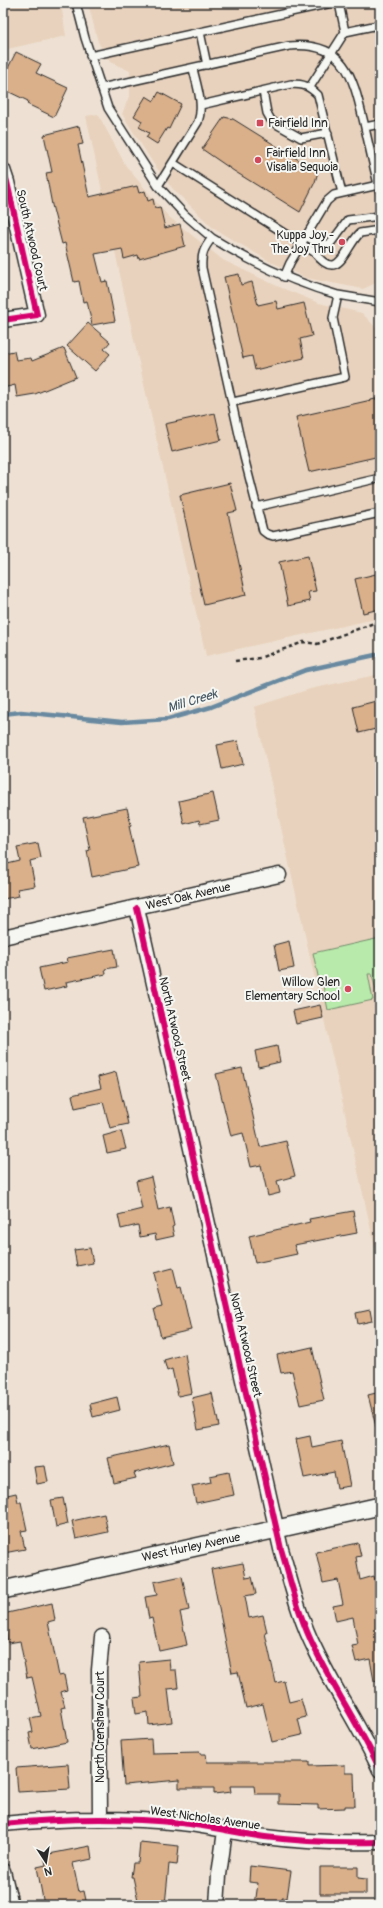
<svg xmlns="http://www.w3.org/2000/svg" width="383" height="1908" font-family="Pangolin,sans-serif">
  <rect width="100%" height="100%" fill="#eee1d3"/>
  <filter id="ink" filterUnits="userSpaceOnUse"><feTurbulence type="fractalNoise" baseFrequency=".025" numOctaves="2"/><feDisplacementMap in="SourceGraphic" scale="8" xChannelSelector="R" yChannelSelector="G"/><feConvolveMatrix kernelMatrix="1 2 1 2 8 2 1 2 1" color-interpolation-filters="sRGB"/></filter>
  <g filter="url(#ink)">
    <!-- built -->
    <path fill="#e8d2bd" d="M 3,3 L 61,3 L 66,36 L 3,50 Z
      M 88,3 L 380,3 L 380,281 L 363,289 L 306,278 L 269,261 L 214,229 L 172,188 L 153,163 L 122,114 L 130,94 L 130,71 L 110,62 L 98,42 Z
      M 98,114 L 126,166 L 168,216 L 223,260 L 277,286 L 319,303 L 362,313 L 380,332 L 380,618 L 206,656 L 137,354 L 86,116 Z
      M 380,674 L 380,1270 L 254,707 L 310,689 Z"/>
    <!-- green -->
    <path fill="#b8ebab" stroke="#728b6b" d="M 380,938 L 380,998 L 378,999 L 372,974 L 368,974 L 373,1000 L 328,1010 L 323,985 L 320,985 L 313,953 Z"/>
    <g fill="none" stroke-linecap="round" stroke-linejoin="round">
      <!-- stream -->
      <path stroke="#6889a0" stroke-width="4.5" d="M 3,714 L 21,712 L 122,722 L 168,719 L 211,707 L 306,670 L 380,654"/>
    </g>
    <!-- building -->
    <path fill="#dab08b" stroke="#2b2b2b" d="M 16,52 L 41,64 L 36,73 L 68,88 L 54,117 L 27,104 L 28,101 L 3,89 L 3,78 Z
      M 159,92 L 181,104 L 169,129 L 167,128 L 157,144 L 146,137 L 149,133 L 139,127 L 142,121 L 134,116 L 146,96 L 154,101 Z
      M 224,117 L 233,119 L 318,172 L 315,182 L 300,212 L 234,171 L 202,149 Z
      M 79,126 L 83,144 L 78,145 L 89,197 L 137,186 L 139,193 L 145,191 L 148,201 L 153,199 L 155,208 L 160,207 L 165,228 L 180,224 L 185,246 L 139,259 L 138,255 L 124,259 L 122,249 L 95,254 L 102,282 L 107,281 L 115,321 L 92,325 L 87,301 L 83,302 L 79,281 L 74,282 L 65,243 L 62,244 L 52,205 L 46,173 L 52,172 L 44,135 Z
      M 239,274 L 241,285 L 252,282 L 258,305 L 276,301 L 278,309 L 304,303 L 312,336 L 300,339 L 304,358 L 255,370 L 252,356 L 243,358 L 224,277 Z
      M 88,323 L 110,342 L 104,349 L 110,354 L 95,371 L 67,346 Z
      M 64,348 L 76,377 L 35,394 L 17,397 L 15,385 L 3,388 L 3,353 L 14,351 L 16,360 L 31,358 L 32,361 Z
      M 380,398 L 380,456 L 309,472 L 296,417 Z
      M 215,413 L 221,440 L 172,452 L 165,424 Z
      M 230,483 L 237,511 L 228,513 L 246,595 L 204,605 L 180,495 Z
      M 308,556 L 316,591 L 308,592 L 310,601 L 288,606 L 279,562 Z
      M 380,573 L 380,609 L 363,613 L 355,579 Z
      M 380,700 L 380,728 L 359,733 L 353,707 Z
      M 238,741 L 243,764 L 222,769 L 217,745 Z
      M 213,793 L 219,820 L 200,824 L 199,820 L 184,824 L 179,801 Z
      M 127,808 L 131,825 L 129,826 L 138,867 L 92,877 L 87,851 L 90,850 L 83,817 Z
      M 38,843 L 41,858 L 30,861 L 35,886 L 17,889 L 19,896 L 3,899 L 3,865 L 20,861 L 17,847 Z
      M 289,941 L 294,968 L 279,971 L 274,945 Z
      M 114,949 L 117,967 L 105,969 L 106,974 L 66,982 L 67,986 L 44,991 L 39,968 L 68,962 L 67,958 Z
      M 320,1005 L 323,1018 L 296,1024 L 293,1011 Z
      M 277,1046 L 280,1062 L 258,1067 L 255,1051 Z
      M 242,1068 L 260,1147 L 286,1141 L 295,1176 L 277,1181 L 280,1193 L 268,1196 L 261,1165 L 251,1167 L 243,1133 L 231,1136 L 216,1074 Z
      M 116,1072 L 128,1124 L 110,1128 L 103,1102 L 75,1108 L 72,1095 L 101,1088 L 98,1077 Z
      M 121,1131 L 126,1149 L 107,1153 L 103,1136 Z
      M 151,1177 L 158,1210 L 170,1207 L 174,1226 L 172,1227 L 174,1236 L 156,1240 L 155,1234 L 140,1237 L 138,1225 L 121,1229 L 118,1215 L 142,1209 L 136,1181 Z
      M 353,1211 L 357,1233 L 294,1245 L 297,1254 L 255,1263 L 249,1236 L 310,1222 L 309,1219 Z
      M 90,1248 L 93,1263 L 77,1266 L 74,1250 Z
      M 173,1268 L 178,1288 L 181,1287 L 191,1330 L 161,1337 L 154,1309 L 162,1307 L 154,1273 Z
      M 370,1310 L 372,1321 L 358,1324 L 356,1313 Z
      M 312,1347 L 324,1400 L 300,1405 L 292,1371 L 281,1373 L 277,1355 Z
      M 185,1354 L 192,1393 L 178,1396 L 172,1369 L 167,1371 L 164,1360 Z
      M 380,1392 L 380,1427 L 376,1427 L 368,1395 Z
      M 212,1393 L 219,1426 L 198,1430 L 192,1398 Z
      M 117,1397 L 120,1410 L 93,1417 L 90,1404 Z
      M 310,1436 L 312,1447 L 341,1441 L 350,1486 L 337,1488 L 334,1472 L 304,1478 L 296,1439 Z
      M 169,1444 L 173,1463 L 134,1473 L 136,1478 L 114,1483 L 108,1458 Z
      M 45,1466 L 48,1482 L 37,1484 L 34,1467 Z
      M 229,1472 L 234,1495 L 196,1503 L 192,1486 L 211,1482 L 210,1476 Z
      M 16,1493 L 18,1502 L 21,1502 L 27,1530 L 21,1531 L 25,1549 L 4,1553 L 3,1496 Z
      M 63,1498 L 68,1524 L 56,1527 L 51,1500 Z
      M 104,1514 L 108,1532 L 76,1539 L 72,1521 Z
      M 358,1543 L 361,1556 L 356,1557 L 360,1580 L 374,1576 L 380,1601 L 380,1680 L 374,1681 L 370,1659 L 356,1662 L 352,1646 L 358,1645 L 353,1617 L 336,1621 L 333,1606 L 343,1604 L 338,1580 L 323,1583 L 316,1552 Z
      M 243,1563 L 246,1578 L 252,1577 L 256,1594 L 245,1596 L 249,1618 L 263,1615 L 267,1632 L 265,1633 L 276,1683 L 284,1681 L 289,1702 L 301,1699 L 306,1717 L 298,1719 L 302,1735 L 272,1742 L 263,1704 L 246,1708 L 238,1672 L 232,1673 L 211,1569 Z
      M 182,1576 L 189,1610 L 180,1612 L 187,1645 L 159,1651 L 152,1618 L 149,1619 L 145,1597 L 157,1595 L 154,1582 Z
      M 52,1603 L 55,1620 L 48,1622 L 59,1676 L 64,1675 L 67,1690 L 61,1692 L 65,1707 L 61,1708 L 67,1742 L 32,1749 L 29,1733 L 33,1732 L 30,1718 L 41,1716 L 32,1677 L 27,1678 L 20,1641 L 8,1643 L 3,1614 Z
      M 169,1659 L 170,1670 L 176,1670 L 178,1688 L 168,1689 L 172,1722 L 149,1725 L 148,1712 L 136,1714 L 134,1698 L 142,1697 L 139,1662 Z
      M 151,1739 L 152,1753 L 200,1752 L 200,1754 L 206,1754 L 207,1762 L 309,1762 L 309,1766 L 345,1765 L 345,1773 L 354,1773 L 355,1806 L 345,1806 L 345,1808 L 318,1809 L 318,1805 L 279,1804 L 279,1794 L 255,1794 L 254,1786 L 230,1786 L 231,1792 L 214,1794 L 214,1788 L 179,1788 L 179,1780 L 124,1785 L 121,1741 Z
      M 68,1764 L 70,1789 L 18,1792 L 16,1768 Z
      M 140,1842 L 179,1846 L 177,1865 L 169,1864 L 165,1905 L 139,1905 L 133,1877 L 131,1877 L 133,1863 L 138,1863 Z
      M 90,1846 L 92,1859 L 73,1863 L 79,1892 L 84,1891 L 87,1905 L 44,1905 L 37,1867 L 46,1865 L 44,1855 Z
      M 250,1866 L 291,1871 L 287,1898 L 282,1898 L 283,1905 L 255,1905 L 258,1883 L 249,1882 Z
      M 320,1867 L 358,1867 L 358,1878 L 366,1879 L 366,1894 L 320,1894 Z"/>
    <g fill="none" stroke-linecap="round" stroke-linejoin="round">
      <defs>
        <path id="service" d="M 76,3 L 85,38 L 108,108 L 158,186 L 184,214 L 212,238 C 204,248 201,254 202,268 L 244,457 L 263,531 L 267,534 L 273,536 L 380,513
          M 339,3 L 345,32
          M 200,32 L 207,65
          M 90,56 L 332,3
          M 310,87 L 345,32 L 378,25 L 380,34
          M 101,88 L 289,46 C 346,41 353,77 364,123 C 369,146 374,169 380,192
          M 263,91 L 267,113 L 271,120 L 276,124 L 301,138 L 328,133
          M 201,105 L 291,84 C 304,84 309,86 318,95 L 342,193
          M 365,127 L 380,124
          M 173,163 L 314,252 C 339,285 345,247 360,233 L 380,230
          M 158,186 L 198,122 C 204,105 197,86 193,69
          M 307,237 L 319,244 L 330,244 L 348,220 L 380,216
          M 212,238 C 252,263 292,282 338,295 L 333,318 L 345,377 L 233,402
          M 284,277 L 290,263 L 327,201 L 334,195 L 378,185
          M 338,295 L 380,302
          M 256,507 L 380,478"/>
        <path id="minor" d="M 3,170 L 7,182 L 37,315 L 3,320
          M 137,908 L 281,1549 C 291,1582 299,1618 315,1649 C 335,1691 361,1728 380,1770
          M 3,937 L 279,875
          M 100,1818 L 99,1670 L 102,1637
          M 3,1824 C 63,1818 121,1817 181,1823 C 209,1826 237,1833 265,1837 C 303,1842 342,1843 380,1842
          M 3,1871 L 11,1905
          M 217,1905 L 219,1875 L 225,1831"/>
        <path id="tertiary" d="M 3,1590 L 380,1506"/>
      </defs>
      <!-- service casing -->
      <use href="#service" stroke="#2b2b2b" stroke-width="10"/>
      <!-- minor casing -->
      <use href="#minor" stroke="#2b2b2b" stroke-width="17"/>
      <!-- tertiary casing -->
      <use href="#tertiary" stroke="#2b2b2b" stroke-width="20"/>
      <!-- path -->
      <path stroke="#2b2b2b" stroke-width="2.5" stroke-dasharray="4 3" stroke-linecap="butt" d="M 235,661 L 259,658 L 304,642 L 317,644 L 374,623 L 380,624"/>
      <!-- service -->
      <use href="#service" stroke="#f6f6f2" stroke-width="7"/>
      <!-- minor -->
      <use href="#minor" stroke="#f6f6f2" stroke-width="14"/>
      <!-- tertiary -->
      <use href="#tertiary" stroke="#f6f6f2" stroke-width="17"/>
      <defs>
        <path id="cycleway" d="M 3,170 L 7,182 L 37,315 L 3,320
          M 137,908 L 281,1549 C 291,1582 299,1618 315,1649 C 335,1691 361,1728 380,1770
          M 3,1824 C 63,1818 121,1817 181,1823 C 209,1826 237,1833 265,1837 C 303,1842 342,1843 380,1842"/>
      </defs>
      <!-- cycleway casing -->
      <use href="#cycleway" stroke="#f6f6f2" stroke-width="8"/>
      <!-- cycleway -->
      <use href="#cycleway" stroke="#d6006c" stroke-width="6"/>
    </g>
  </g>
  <!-- markers -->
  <g fill="#d1495b" stroke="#f6f6f2" stroke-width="1.5">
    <rect x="256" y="119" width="8" height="8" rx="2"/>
    <circle cx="258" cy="160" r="4"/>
    <circle cx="342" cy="242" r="4"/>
    <circle cx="348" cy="989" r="4"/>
  </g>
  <g text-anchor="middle" stroke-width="4" stroke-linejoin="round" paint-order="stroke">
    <!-- poi labels -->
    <g font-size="12" fill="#2b2b2b" stroke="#f6f6f2" text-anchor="start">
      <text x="268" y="127">Fairfield Inn</text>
      <text x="266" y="157">Fairfield Inn<tspan x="266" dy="14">Visalia Sequoia</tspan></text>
      <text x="334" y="239" text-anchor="end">Kuppa Joy -<tspan x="334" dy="14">The Joy Thru</tspan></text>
      <text x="340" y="986" text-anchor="end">Willow Glen<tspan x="340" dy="14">Elementary School</tspan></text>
    </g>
    <!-- street labels -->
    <g font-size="12" fill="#2b2b2b" stroke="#f6f6f2">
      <text transform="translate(32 240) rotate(77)" y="4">South Atwood Court</text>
      <text transform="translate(188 896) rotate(-13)" y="4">West Oak Avenue</text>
      <text transform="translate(175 1029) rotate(77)" y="4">North Atwood Street</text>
      <text transform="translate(246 1345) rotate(77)" y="4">North Atwood Street</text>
      <text transform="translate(191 1547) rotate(-12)" y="4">West Hurley Avenue</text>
      <text transform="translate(100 1727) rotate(-90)" y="4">North Crenshaw Court</text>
      <text transform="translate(205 1818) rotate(8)" y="4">West Nicholas Avenue</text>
    </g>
    <!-- water labels -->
    <g font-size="13" font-style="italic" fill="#495a66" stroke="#f6f6f2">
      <text transform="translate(192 700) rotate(-17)" y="5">Mill Creek</text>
    </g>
  </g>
  <!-- margin -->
  <rect width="383" height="1908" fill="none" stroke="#f6f6f2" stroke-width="16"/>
  <rect x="8" y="8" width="367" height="1892" fill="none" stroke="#2b2b2b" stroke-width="1.5" filter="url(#ink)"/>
  <!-- north arrow -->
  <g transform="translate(46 1862) rotate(168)" stroke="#f6f6f2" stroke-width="3" paint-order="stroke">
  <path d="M0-3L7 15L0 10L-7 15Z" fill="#2b2b2b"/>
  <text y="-6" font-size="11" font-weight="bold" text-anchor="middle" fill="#2b2b2b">N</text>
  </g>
</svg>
